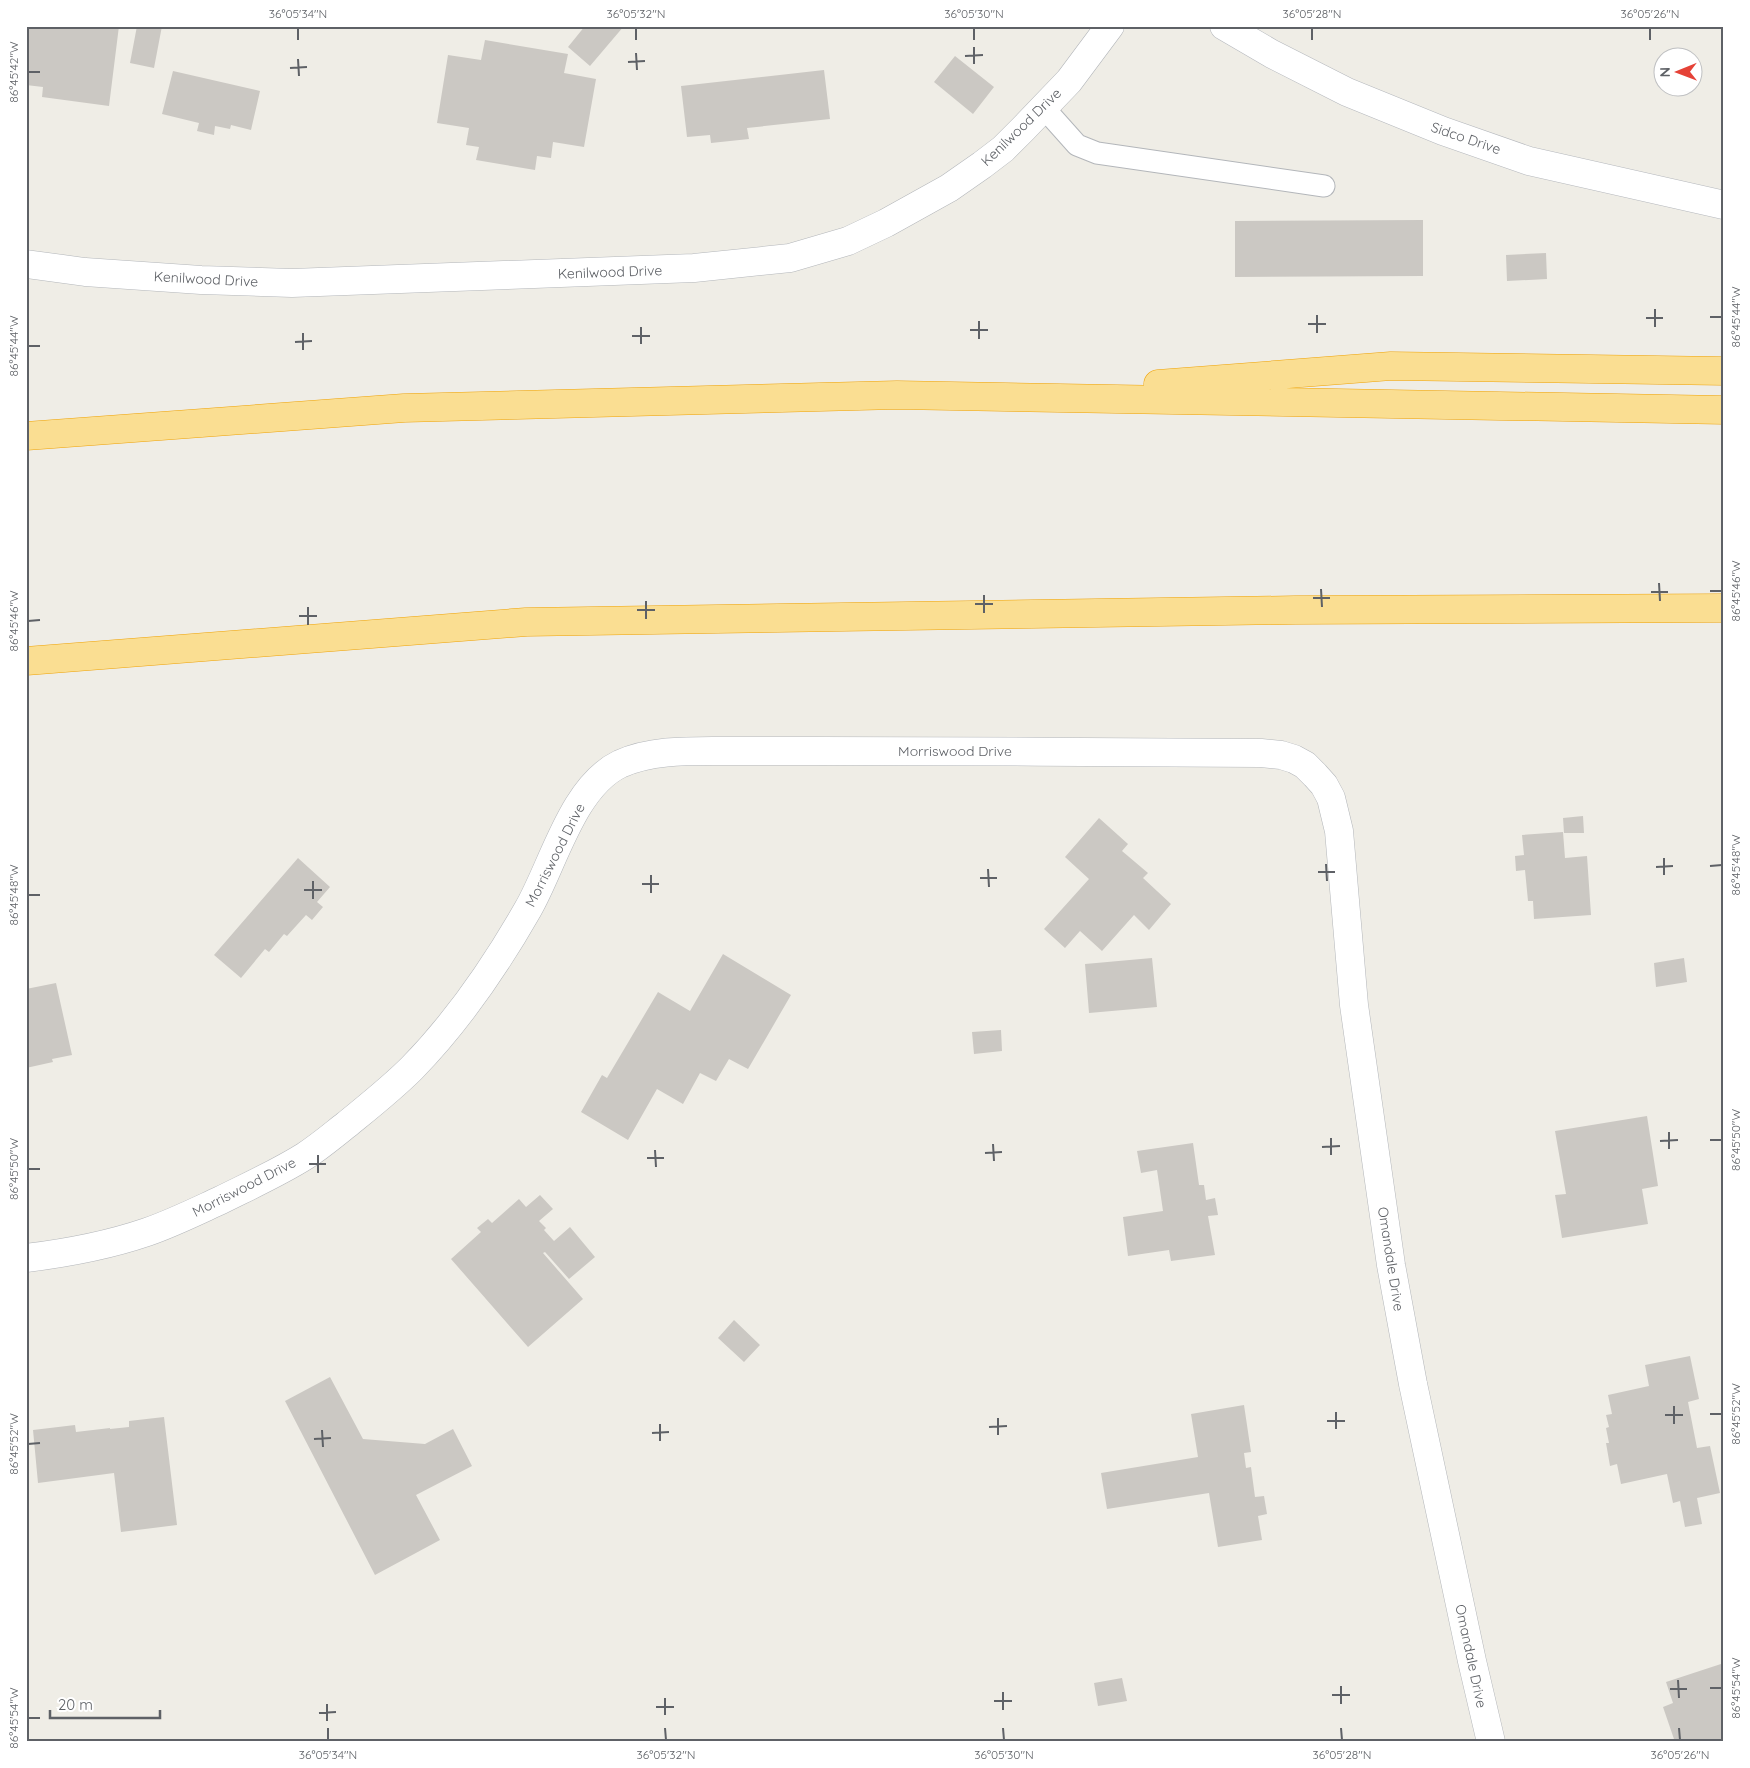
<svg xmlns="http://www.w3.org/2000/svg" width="1750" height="1768" font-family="Quicksand,sans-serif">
  <rect width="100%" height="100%" fill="#efede6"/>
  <!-- building -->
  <path fill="#cbc8c3" d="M 26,26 L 119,26 L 109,106 L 42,97 L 43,87 L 26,85 Z
    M 137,26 L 162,26 L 154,68 L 130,63 Z
    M 585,26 L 624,26 L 590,66 L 568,47 Z
    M 485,40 L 568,54 L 564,73 L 596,79 L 584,147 L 553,142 L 551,158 L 537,156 L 535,170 L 476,160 L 479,147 L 466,145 L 469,128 L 437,123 L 448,55 L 481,60 Z
    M 955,56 L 994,87 L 973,114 L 934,82 Z
    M 824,70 L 830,119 L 747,128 L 749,139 L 711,143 L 710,135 L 687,137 L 681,86 Z
    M 173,71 L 260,91 L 251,130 L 231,125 L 230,129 L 215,126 L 214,135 L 197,131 L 199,123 L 162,114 Z
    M 1423,220 L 1423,276 L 1235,277 L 1235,221 Z
    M 1546,253 L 1547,279 L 1507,281 L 1506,255 Z
    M 1583,816 L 1584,833 L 1564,833 L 1563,818 Z
    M 1099,818 L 1128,844 L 1122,851 L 1148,873 L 1143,878 L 1171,904 L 1149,930 L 1134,915 L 1102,951 L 1080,931 L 1065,948 L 1044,929 L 1089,879 L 1065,857 Z
    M 1563,832 L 1565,858 L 1587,856 L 1591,915 L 1534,919 L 1533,901 L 1528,901 L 1525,870 L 1516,871 L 1515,856 L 1524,855 L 1522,835 Z
    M 298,858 L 330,887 L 317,902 L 323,907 L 312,920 L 306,915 L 287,936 L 284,934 L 269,952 L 265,949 L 241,978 L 214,955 Z
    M 723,954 L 791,995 L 748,1069 L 729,1059 L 716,1081 L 700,1073 L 683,1104 L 657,1089 L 628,1140 L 581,1112 L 602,1075 L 607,1078 L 658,992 L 690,1011 Z
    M 1152,958 L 1157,1007 L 1089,1013 L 1085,964 Z
    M 1684,958 L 1687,982 L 1656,987 L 1654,963 Z
    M 56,983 L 72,1055 L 52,1059 L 53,1062 L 26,1068 L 26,989 Z
    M 1001,1030 L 1002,1051 L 974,1054 L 972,1032 Z
    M 1647,1116 L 1658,1186 L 1642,1189 L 1648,1224 L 1562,1238 L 1555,1195 L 1566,1194 L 1555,1131 Z
    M 1193,1143 L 1199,1185 L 1204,1185 L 1206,1200 L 1215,1198 L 1218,1215 L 1208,1216 L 1215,1255 L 1171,1261 L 1169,1250 L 1128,1256 L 1123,1217 L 1163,1211 L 1157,1170 L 1141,1173 L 1137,1151 Z
    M 540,1195 L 553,1209 L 539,1221 L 546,1228 L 544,1230 L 554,1241 L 570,1227 L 595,1257 L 569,1279 L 545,1252 L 543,1253 L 583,1299 L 528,1347 L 451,1259 L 481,1232 L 477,1228 L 488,1219 L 492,1223 L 519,1199 L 526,1207 Z
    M 734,1320 L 760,1345 L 744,1362 L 718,1338 Z
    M 1690,1356 L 1699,1399 L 1688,1402 L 1697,1448 L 1710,1446 L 1720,1493 L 1697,1498 L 1702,1524 L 1685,1527 L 1680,1501 L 1673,1503 L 1667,1474 L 1621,1484 L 1617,1464 L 1610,1466 L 1606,1443 L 1609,1443 L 1606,1428 L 1609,1427 L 1606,1415 L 1612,1414 L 1608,1395 L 1649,1386 L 1645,1365 Z
    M 330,1377 L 363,1439 L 425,1444 L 453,1429 L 472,1466 L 416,1495 L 440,1540 L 375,1575 L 285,1401 Z
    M 1244,1405 L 1251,1452 L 1244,1453 L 1246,1468 L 1251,1467 L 1255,1497 L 1264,1496 L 1267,1514 L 1258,1516 L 1262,1540 L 1218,1547 L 1209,1493 L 1107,1509 L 1101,1473 L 1198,1457 L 1191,1414 Z
    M 164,1417 L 177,1525 L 121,1532 L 114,1473 L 38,1483 L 33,1430 L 75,1425 L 76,1432 L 110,1428 L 110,1429 L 129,1427 L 129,1421 Z
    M 1724,1663 L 1724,1742 L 1675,1742 L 1663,1707 L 1673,1703 L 1666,1682 Z
    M 1122,1678 L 1127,1701 L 1098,1706 L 1094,1683 Z"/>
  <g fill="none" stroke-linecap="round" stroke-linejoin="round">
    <defs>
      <path id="lane" d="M 1044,108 L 1077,145 L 1097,153 L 1324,186"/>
      <path id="street" d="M 26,264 L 85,272 L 201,280 L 292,283 L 694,268 L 790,258 L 848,241 L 886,223 L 949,188 L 982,165 L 1003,149 L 1023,129 L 1069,81 L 1110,26
        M 26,1258 C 67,1253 109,1245 147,1232 C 173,1223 197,1211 221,1200 C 249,1186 278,1173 305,1156 C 319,1147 332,1136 346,1125 C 368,1107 391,1089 412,1068 C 457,1022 496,965 528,909 C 553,866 572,787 620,764 C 651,750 688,751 721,751 C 753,751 784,751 816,751 C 964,751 1113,752 1261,753 L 1281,755 L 1294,759 L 1305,765 L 1315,775 L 1324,785 L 1331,798 L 1339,831 L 1354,1005 L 1391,1265 L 1413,1384 L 1472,1661 L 1491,1742"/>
      <path id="secondary" d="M 1224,26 L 1272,54 L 1347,92 L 1443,131 L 1529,161 L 1724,205"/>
      <path id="highway" d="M 1158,384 L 1391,366 L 1724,371
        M 26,436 L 404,408 L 897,395 L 1724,410
        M 26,661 L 526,622 L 1295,610 L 1724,608"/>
    </defs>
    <!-- lane casing -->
    <use href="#lane" stroke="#b3b6ba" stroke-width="23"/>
    <!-- street casing -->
    <use href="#street" stroke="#b3b6ba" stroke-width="29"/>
    <!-- secondary casing -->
    <use href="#secondary" stroke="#b5b8bd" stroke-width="29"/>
    <!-- highway casing -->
    <use href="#highway" stroke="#efa307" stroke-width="29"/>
    <!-- lane -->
    <use href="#lane" stroke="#fff" stroke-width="21"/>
    <!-- street -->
    <use href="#street" stroke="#fff" stroke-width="28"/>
    <!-- secondary -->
    <use href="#secondary" stroke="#fff" stroke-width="28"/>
    <!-- highway -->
    <use href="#highway" stroke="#fade92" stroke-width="28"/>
  </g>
  <!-- ticks -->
  <path fill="none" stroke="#5e6166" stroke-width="2" d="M 298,28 L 298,40M 636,28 L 636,40M 974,28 L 974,40M 1312,28 L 1312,40M 1650,28 L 1650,40M 974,47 L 974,64M 636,53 L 637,70M 965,56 L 983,55M 298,59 L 299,76M 628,62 L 645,61M 290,68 L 307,67M 28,72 L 40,72M 1655,309 L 1655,327M 1317,315 L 1317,333M 1710,317 L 1722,317M 1646,318 L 1663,318M 979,321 L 979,339M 1308,324 L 1326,324M 641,327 L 641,344M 970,330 L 988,330M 303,333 L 303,350M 632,336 L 650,336M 295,342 L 312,341M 28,346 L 40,346M 1659,583 L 1660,601M 1321,589 L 1322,607M 1710,591 L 1722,591M 1651,592 L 1668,592M 984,595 L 984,613M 1313,598 L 1330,598M 646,601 L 646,619M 975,604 L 993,604M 308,607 L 308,625M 637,610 L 655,610M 299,616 L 317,616M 28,621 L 40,620M 1664,858 L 1664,875M 1326,864 L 1327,881M 1710,866 L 1722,865M 1656,867 L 1673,866M 988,869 L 989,887M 1318,872 L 1335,872M 651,875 L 651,893M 980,878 L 997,878M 313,881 L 313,899M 642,884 L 659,884M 304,890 L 322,890M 28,895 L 40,895M 1669,1132 L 1669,1149M 1331,1138 L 1331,1155M 1710,1140 L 1722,1140M 1660,1141 L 1678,1140M 993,1144 L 994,1161M 1322,1147 L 1340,1146M 655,1150 L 656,1167M 985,1153 L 1002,1152M 318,1155 L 318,1173M 647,1158 L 664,1158M 309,1164 L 326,1164M 28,1169 L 40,1169M 1674,1406 L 1674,1424M 1336,1412 L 1336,1429M 1710,1414 L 1722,1414M 1665,1415 L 1683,1415M 998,1418 L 998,1435M 1327,1421 L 1345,1421M 660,1424 L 660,1441M 989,1427 L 1007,1426M 322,1430 L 323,1447M 652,1433 L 669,1432M 314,1439 L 331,1438M 28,1444 L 40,1443M 1678,1680 L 1679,1698M 1341,1686 L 1341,1704M 1710,1688 L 1722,1688M 1670,1689 L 1687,1689M 1003,1692 L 1003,1710M 1332,1695 L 1350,1695M 665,1698 L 665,1715M 994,1701 L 1012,1701M 327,1704 L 327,1721M 656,1707 L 674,1707M 319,1713 L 336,1712M 28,1718 L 40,1718M 328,1728 L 328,1740M 665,1728 L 666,1740M 1003,1728 L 1004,1740M 1341,1728 L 1342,1740M 1679,1728 L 1680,1740"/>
  <g text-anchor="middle" stroke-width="4.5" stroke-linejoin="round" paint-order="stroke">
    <!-- street labels -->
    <g font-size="14" fill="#5e6166" stroke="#fff">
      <text transform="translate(1021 127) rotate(-44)" y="5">Kenilwood Drive</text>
      <text transform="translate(1466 138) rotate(19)" y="5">Sidco Drive</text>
      <text transform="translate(610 272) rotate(-2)" y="5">Kenilwood Drive</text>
      <text transform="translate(206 279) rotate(3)" y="5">Kenilwood Drive</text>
      <text x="955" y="756">Morriswood Drive</text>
      <text transform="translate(555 855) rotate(-63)" y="5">Morriswood Drive</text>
      <text transform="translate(244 1187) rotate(-27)" y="5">Morriswood Drive</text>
      <text transform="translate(1391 1259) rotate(81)" y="5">Omandale Drive</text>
      <text transform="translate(1471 1656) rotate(78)" y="5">Omandale Drive</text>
    </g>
  </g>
  <!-- border -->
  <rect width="1750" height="1768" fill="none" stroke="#ffffff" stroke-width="55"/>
  <!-- north arrow -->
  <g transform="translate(1678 72) rotate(269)"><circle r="24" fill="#ffffff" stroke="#bfc0c2"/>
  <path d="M0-4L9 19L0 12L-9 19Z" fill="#e54237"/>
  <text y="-8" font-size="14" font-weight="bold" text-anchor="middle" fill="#5e6166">N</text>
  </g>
  <!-- scale -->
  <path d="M50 1710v8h110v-8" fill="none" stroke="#5e6166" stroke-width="2.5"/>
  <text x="58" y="1710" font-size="15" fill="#5e6166" stroke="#ffffff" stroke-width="4" paint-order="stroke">20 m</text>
  <rect x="28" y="28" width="1694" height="1712" fill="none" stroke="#5e6166" stroke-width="2"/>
  <g font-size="12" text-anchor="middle" fill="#5e6166">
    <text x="298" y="18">36°05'34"N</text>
    <text x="636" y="18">36°05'32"N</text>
    <text x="974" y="18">36°05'30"N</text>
    <text x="1312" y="18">36°05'28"N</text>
    <text x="1650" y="18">36°05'26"N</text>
    <text transform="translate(14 72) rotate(-90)" y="4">86°45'42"W</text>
    <text transform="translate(1736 317) rotate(-90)" y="4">86°45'44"W</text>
    <text transform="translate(14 346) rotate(-90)" y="4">86°45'44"W</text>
    <text transform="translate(1736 591) rotate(-90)" y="4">86°45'46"W</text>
    <text transform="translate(14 621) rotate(-90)" y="4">86°45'46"W</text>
    <text transform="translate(1736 865) rotate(-90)" y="4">86°45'48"W</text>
    <text transform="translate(14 895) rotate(-90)" y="4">86°45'48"W</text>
    <text transform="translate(1736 1140) rotate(-90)" y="4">86°45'50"W</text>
    <text transform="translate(14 1169) rotate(-90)" y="4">86°45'50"W</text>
    <text transform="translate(1736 1414) rotate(-90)" y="4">86°45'52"W</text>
    <text transform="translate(14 1444) rotate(-90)" y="4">86°45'52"W</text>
    <text transform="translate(1736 1688) rotate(-90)" y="4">86°45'54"W</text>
    <text transform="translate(14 1718) rotate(-90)" y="4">86°45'54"W</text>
    <text x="328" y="1759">36°05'34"N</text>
    <text x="666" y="1759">36°05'32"N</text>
    <text x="1004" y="1759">36°05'30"N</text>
    <text x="1342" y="1759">36°05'28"N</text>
    <text x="1680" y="1759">36°05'26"N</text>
  </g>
</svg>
